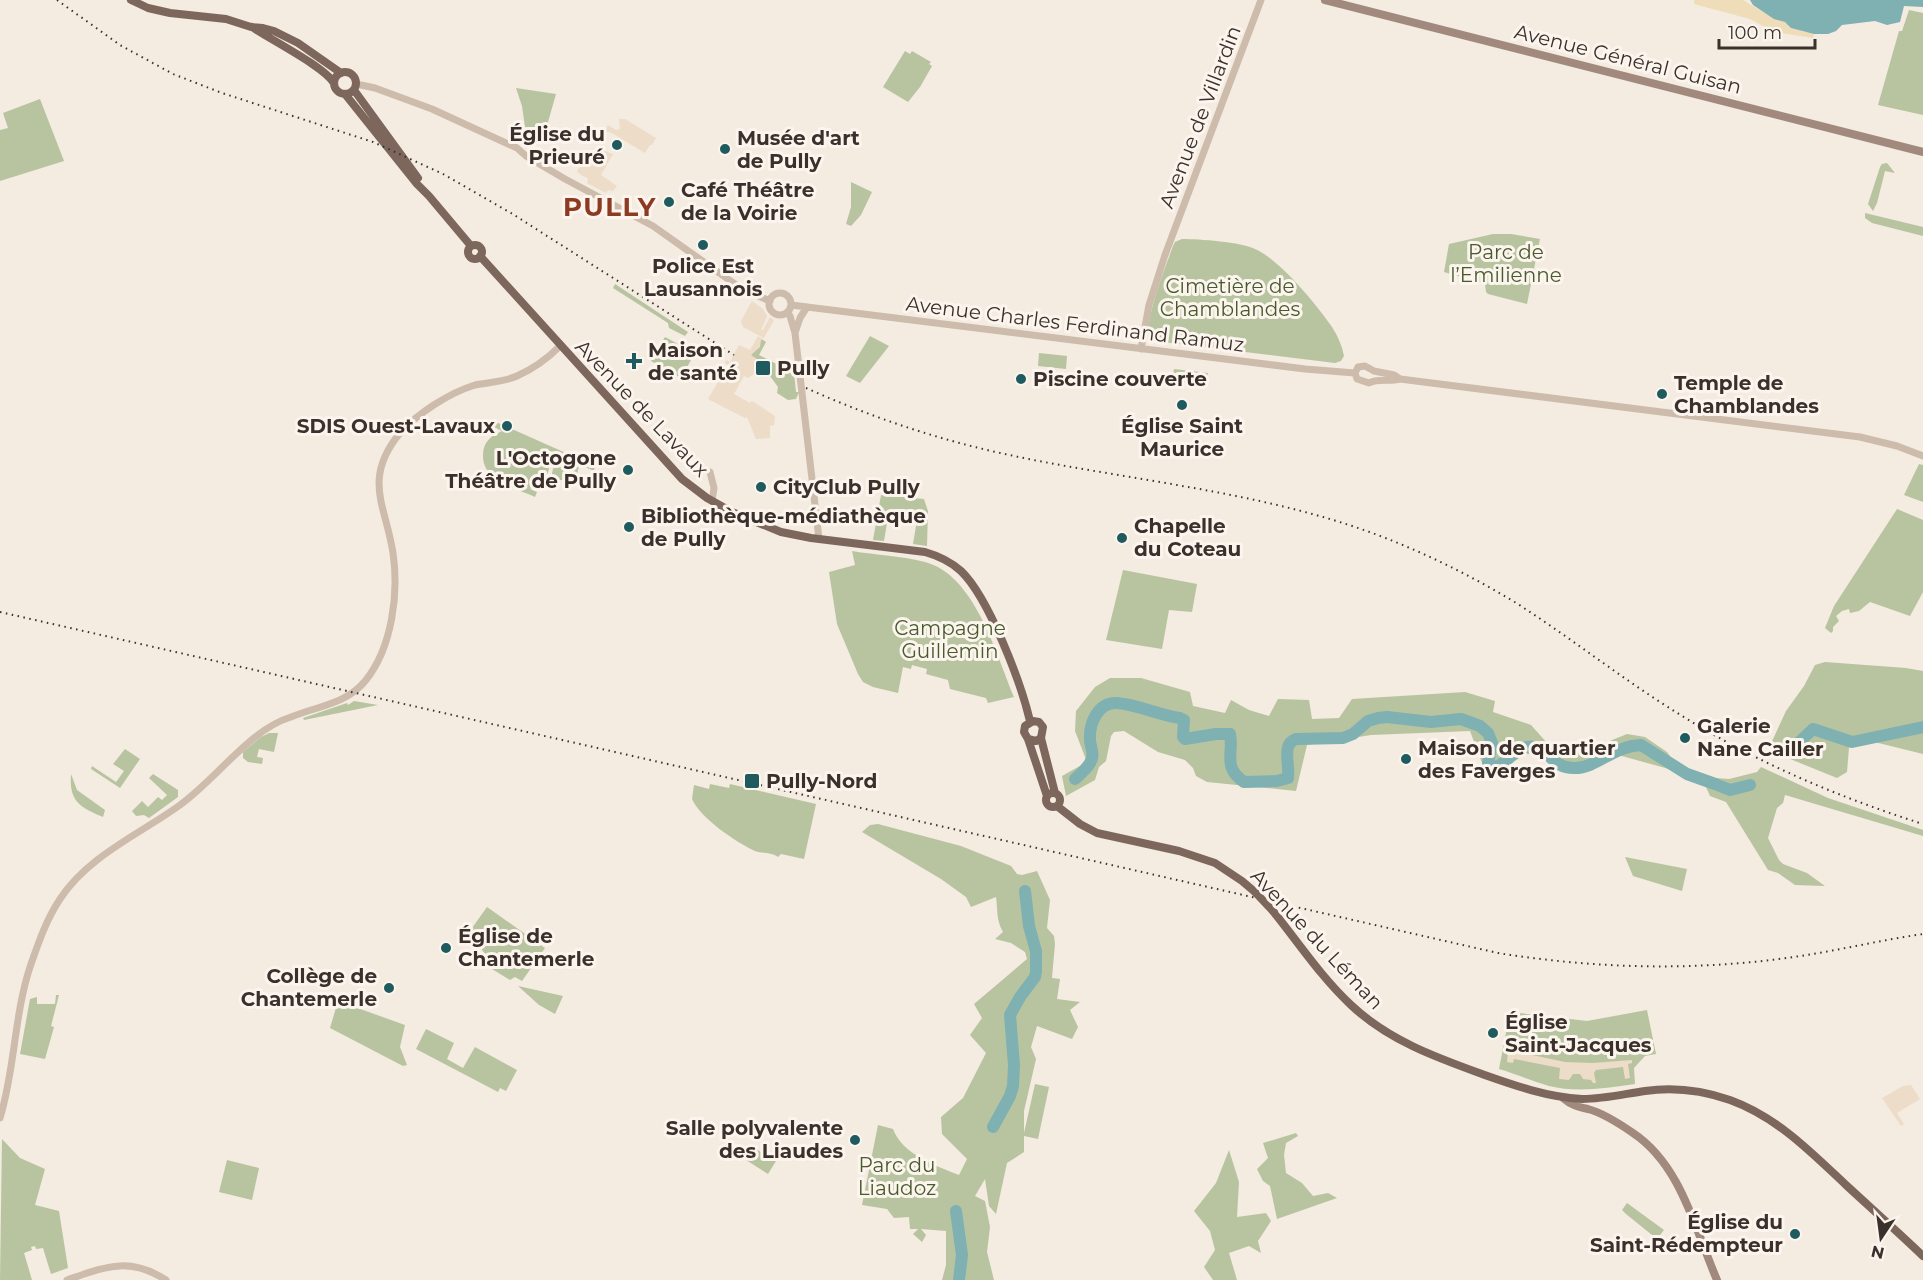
<svg xmlns="http://www.w3.org/2000/svg" width="1923" height="1280" font-family="Montserrat,sans-serif">
  <rect width="100%" height="100%" fill="#f4ebe1"/>
  <!-- green -->
  <path fill="#b8c4a0" d="M 1909,10 L 1923,13 L 1923,115 L 1878,105 L 1899,31 L 1902,31 Z
    M 905,51 L 910,54 L 912,51 L 931,62 L 929,64 L 932,66 L 920,87 L 908,102 L 883,87 Z
    M 516,88 L 556,94 L 544,136 L 525,127 L 522,106 Z
    M 40,99 L 64,161 L 0,181 L 0,130 L 8,128 L 3,113 Z
    M 1887,163 L 1895,173 L 1885,171 L 1877,203 L 1873,211 L 1868,204 L 1880,167 L 1882,164 Z
    M 851,182 L 872,192 L 861,215 L 851,226 L 846,224 L 851,207 Z
    M 1865,213 L 1923,227 L 1923,236 L 1872,223 L 1865,218 Z
    M 1493,234 L 1511,234 L 1540,239 L 1527,304 L 1488,294 L 1486,292 L 1485,284 L 1444,272 L 1449,244 Z
    M 1182,239 C 1199,239 1241,242 1255,249 C 1279,259 1317,305 1332,327 C 1338,336 1342,346 1344,356 L 1341,361 L 1335,363 L 1154,341 L 1150,339 C 1142,325 1167,263 1173,246 L 1175,242 Z
    M 615,284 L 688,332 L 685,336 L 669,328 L 668,323 L 613,288 Z
    M 870,336 L 889,346 L 860,383 L 846,376 Z
    M 665,337 L 695,353 L 681,378 L 651,361 Z
    M 761,339 L 766,342 L 759,355 L 794,373 L 796,392 L 799,392 L 796,399 L 788,400 L 777,393 L 778,387 L 770,376 L 758,377 L 756,373 L 759,371 L 751,355 Z
    M 1039,353 L 1067,356 L 1066,369 L 1038,366 Z
    M 1174,369 L 1208,373 L 1207,381 L 1200,380 L 1199,384 L 1172,381 Z
    M 496,422 L 595,466 L 594,471 L 548,450 C 553,467 548,482 530,489 L 537,492 L 535,497 C 516,488 482,481 483,455 C 483,442 491,436 502,431 L 494,427 Z
    M 556,455 L 579,466 L 575,483 L 551,478 Z
    M 1919,464 L 1923,465 L 1923,502 L 1904,495 Z
    M 881,495 L 924,499 L 928,511 L 927,546 L 913,544 L 917,520 L 888,517 L 884,541 L 873,540 Z
    M 1897,509 L 1923,520 L 1923,592 L 1910,616 L 1870,602 L 1859,611 L 1850,613 L 1849,609 L 1842,611 L 1836,616 L 1839,621 L 1833,627 L 1833,631 L 1831,633 L 1825,628 L 1834,606 Z
    M 852,551 C 876,555 902,556 925,562 C 975,575 996,654 1014,697 L 988,703 L 986,698 L 950,689 L 948,680 L 926,674 L 927,669 L 912,665 L 911,669 L 903,667 L 898,693 L 873,687 L 863,682 L 858,674 L 837,624 L 829,572 L 855,565 Z
    M 1123,570 L 1197,584 L 1192,612 L 1169,610 L 1162,649 L 1106,640 Z
    M 1825,662 L 1906,668 L 1923,671 L 1923,754 L 1850,736 L 1847,772 L 1837,778 L 1768,750 L 1786,711 L 1804,686 L 1815,665 Z
    M 1110,678 L 1141,678 L 1190,692 L 1193,706 L 1225,713 L 1231,700 L 1249,710 L 1269,716 L 1278,699 L 1309,700 L 1312,719 L 1339,718 L 1352,699 L 1465,692 L 1495,701 L 1493,712 L 1531,725 L 1548,744 L 1563,753 L 1580,753 L 1627,734 L 1645,737 L 1667,752 L 1676,764 L 1716,778 L 1729,779 L 1757,772 L 1761,767 L 1828,798 L 1923,830 L 1923,836 L 1785,795 L 1783,803 L 1777,808 L 1768,838 L 1779,860 L 1783,864 L 1807,873 L 1825,886 L 1795,885 L 1778,873 L 1768,870 L 1726,802 L 1710,796 L 1702,778 L 1618,755 L 1596,765 L 1565,765 L 1544,755 L 1527,754 L 1487,776 L 1470,731 L 1371,735 L 1307,745 L 1296,791 L 1207,782 L 1196,776 L 1193,768 L 1185,760 L 1158,752 L 1124,731 L 1114,732 L 1111,736 L 1106,761 L 1099,767 L 1095,780 L 1066,796 L 1062,776 L 1087,762 L 1075,731 L 1076,711 L 1095,687 Z
    M 354,701 L 378,705 L 304,720 L 303,718 L 347,703 L 348,705 Z
    M 269,733 L 278,733 L 274,752 L 259,749 L 257,757 L 263,758 L 262,764 L 248,762 L 243,758 L 243,752 L 261,737 Z
    M 125,749 L 140,759 L 120,788 L 91,769 L 92,766 L 116,782 L 124,771 L 113,764 Z
    M 71,774 L 77,790 L 105,810 L 103,817 C 79,807 69,801 71,774 Z
    M 153,774 L 178,790 L 178,797 L 149,818 L 144,815 L 136,816 L 132,811 L 142,801 L 148,807 L 158,797 L 162,800 L 167,795 L 149,778 Z
    M 710,784 L 729,788 L 730,784 L 816,804 L 804,859 L 781,854 L 778,857 C 771,852 764,854 755,851 C 736,842 701,819 692,799 L 694,785 L 709,789 Z
    M 878,824 L 961,846 L 1011,866 L 1017,874 L 1022,875 L 1037,871 L 1050,900 L 1047,928 L 1054,936 L 1055,944 L 1052,978 L 1060,979 L 1057,999 L 1080,1002 L 1070,1010 L 1078,1027 L 1072,1039 L 1037,1026 L 1031,1047 L 1036,1059 L 1024,1111 L 1024,1133 L 1035,1084 L 1049,1087 L 1038,1139 L 1024,1136 L 1024,1152 L 1007,1163 L 996,1214 L 989,1206 L 985,1179 L 975,1196 L 985,1201 L 990,1227 L 987,1252 L 994,1280 L 942,1280 L 946,1265 L 946,1231 L 921,1229 L 926,1235 L 922,1242 L 913,1234 L 918,1229 L 910,1229 L 909,1217 L 894,1218 L 887,1209 L 862,1205 L 878,1125 L 893,1129 C 902,1154 936,1166 959,1175 L 967,1159 L 942,1134 L 941,1117 L 963,1098 L 986,1053 L 970,1035 L 982,1018 L 974,1004 L 1027,959 L 1025,952 L 1011,943 L 995,939 L 1003,932 C 996,919 998,912 996,897 L 971,907 L 966,897 L 941,879 L 862,832 L 870,825 Z
    M 1625,857 L 1687,869 L 1682,891 L 1633,876 Z
    M 487,907 L 545,948 L 522,981 L 515,977 L 510,980 L 487,966 C 489,952 476,944 467,935 Z
    M 518,986 L 563,996 L 555,1014 L 539,1005 Z
    M 56,995 L 59,995 L 51,1026 L 54,1027 L 45,1059 L 20,1054 L 30,999 L 37,997 L 37,1004 L 55,1004 Z
    M 338,1001 L 405,1025 L 400,1047 L 407,1065 L 403,1066 L 330,1028 Z
    M 1647,1010 L 1656,1054 L 1645,1056 L 1634,1068 L 1635,1084 C 1606,1088 1577,1093 1549,1086 C 1532,1081 1516,1074 1499,1069 L 1510,1012 L 1587,1021 Z
    M 426,1029 L 454,1043 L 447,1059 L 463,1068 L 475,1047 L 517,1070 L 506,1091 L 500,1088 L 498,1092 L 416,1049 Z
    M 1296,1133 L 1298,1136 L 1286,1143 L 1284,1155 L 1286,1173 L 1302,1183 L 1313,1196 L 1328,1193 L 1337,1198 L 1277,1219 L 1270,1186 L 1263,1181 L 1257,1169 L 1268,1158 L 1263,1143 Z
    M 2,1139 L 20,1158 L 45,1169 L 35,1205 L 59,1211 L 68,1268 L 51,1274 L 43,1248 L 36,1249 L 35,1246 L 31,1247 L 32,1250 L 24,1253 L 32,1280 L 0,1280 Z
    M 751,1146 L 776,1161 L 768,1174 L 743,1158 Z
    M 1229,1150 L 1239,1182 L 1237,1217 L 1266,1213 L 1271,1221 L 1258,1241 L 1261,1253 L 1249,1246 L 1229,1253 L 1237,1280 L 1213,1280 L 1204,1267 L 1215,1250 L 1210,1231 L 1194,1211 L 1216,1183 Z
    M 227,1160 L 259,1168 L 252,1200 L 219,1192 Z
    M 1627,1203 L 1664,1230 L 1657,1239 L 1626,1214 L 1622,1210 Z"/>
  <!-- sand -->
  <path fill="#efdcb8" d="M 1694,0 L 1743,0 L 1763,12 L 1786,22 L 1791,28 L 1814,34 L 1813,38 L 1774,32 L 1750,19 L 1694,4 Z"/>
  <!-- plaza -->
  <path fill="#ecdcc8" d="M 619,119 L 625,119 L 656,138 L 652,145 L 650,145 L 645,153 L 610,132 L 604,132 L 608,125 L 616,130 L 620,129 Z
    M 599,149 L 613,154 L 601,175 L 617,186 L 613,191 L 608,190 L 606,193 L 587,183 L 588,178 L 581,175 L 577,171 L 580,167 L 590,162 L 592,158 L 595,159 Z
    M 752,301 L 763,309 L 767,316 L 761,330 L 763,330 L 770,317 L 774,320 L 764,338 L 743,327 L 741,321 Z
    M 758,336 L 765,340 L 761,340 L 760,347 L 751,355 L 760,361 L 762,365 L 761,369 L 748,378 L 744,376 L 734,394 L 750,403 L 752,401 L 775,416 L 774,425 L 770,426 L 770,438 L 756,439 L 747,417 L 745,418 L 708,399 L 728,365 L 725,363 L 726,360 L 730,362 L 739,345 L 750,350 Z
    M 1508,1050 L 1565,1062 L 1593,1063 L 1632,1060 L 1632,1063 L 1628,1064 L 1630,1078 L 1625,1079 L 1623,1067 L 1596,1070 L 1594,1073 L 1596,1083 L 1593,1083 L 1591,1080 L 1583,1079 L 1580,1074 L 1573,1074 L 1569,1080 L 1559,1079 L 1560,1068 L 1514,1059 L 1513,1063 L 1507,1062 Z
    M 1911,1085 L 1920,1099 L 1897,1113 L 1904,1124 L 1901,1126 L 1882,1098 L 1903,1086 Z"/>
  <!-- water -->
  <path fill="#7fb0b2" d="M 1750,0 L 1923,0 L 1923,7 L 1904,6 L 1900,22 L 1887,25 L 1875,21 L 1842,25 L 1836,31 L 1828,34 L 1814,34 L 1791,28 L 1785,22 L 1774,19 L 1753,5 Z"/>
  <g fill="none" stroke-linecap="round" stroke-linejoin="round">
    <!-- river -->
    <path stroke="#7fb0b2" stroke-width="12" d="M 1793,748 L 1813,729 L 1852,742 L 1923,727
      M 1075,779 C 1081,773 1090,767 1092,758 C 1094,752 1090,746 1090,740 C 1089,723 1098,702 1117,703 C 1139,705 1159,715 1180,718 L 1184,720 L 1183,737 L 1185,739 L 1216,734 L 1230,734 C 1234,753 1222,767 1244,782 L 1277,781 L 1288,778 C 1290,765 1281,744 1296,739 L 1343,738 L 1353,734 L 1368,721 L 1378,718 L 1387,717 L 1431,722 L 1461,719 L 1480,726 L 1488,733 L 1492,743 L 1488,763 L 1490,767 C 1504,769 1512,750 1526,747 C 1548,742 1549,769 1575,768 C 1597,768 1613,746 1641,745 L 1687,774 L 1715,784 L 1730,790 L 1750,785
      M 993,1127 L 1010,1096 L 1013,1086 L 1014,1065 L 1010,1015 L 1020,997 L 1035,977 L 1036,971 L 1036,951 L 1029,926 L 1025,891
      M 956,1211 L 962,1255 L 959,1280"/>
    <!-- tertiary -->
    <path stroke="#cdbbac" stroke-width="7" d="M 356,84 L 375,88 L 432,109 L 517,148 L 526,156 L 565,179 L 653,226 L 742,289 L 770,301
      M769 304a11 11 0 1 1 22 0a11 11 0 1 1-22 0Z
      M 791,305 L 1305,369 L 1355,373
      M 788,313 L 790,316 L 795,333 L 819,539
      M 795,333 L 800,318 L 807,307
      M 1141,349 L 1149,305 L 1165,255 L 1261,0
      M 1355,373 L 1357,379 L 1369,383 C 1378,378 1389,382 1400,379 L 1860,437 L 1897,446 L 1923,456
      M 1355,373 L 1358,367 L 1365,366 L 1374,371 L 1394,375 L 1400,379
      M 710,472 L 714,488 L 712,501
      M 0,1118 C 15,1069 14,1016 30,967 C 38,944 46,920 60,899 C 88,856 140,834 180,805 C 207,785 228,759 254,738 C 265,729 278,721 291,717 C 318,706 347,704 366,680 C 392,647 399,594 393,553 C 386,506 362,479 400,433 C 418,413 449,393 475,385 C 489,382 504,382 517,376 C 533,369 548,358 560,346
      M 67,1280 C 105,1267 129,1256 166,1280"/>
    <!-- secondary -->
    <path stroke="#a18a7d" stroke-width="8" d="M 1325,0 L 1923,152
      M 1563,1098 C 1571,1105 1578,1107 1588,1109 C 1603,1113 1620,1124 1633,1133 C 1681,1165 1695,1229 1717,1280"/>
    <!-- primary -->
    <path stroke="#7d675c" stroke-width="8" d="M 131,0 L 148,8 L 170,13 L 226,19 L 251,27 L 263,28 L 274,31 L 298,43 L 341,73
      M 252,27 C 271,40 323,66 334,83
      M334 83a11 11 0 1 1 22 0a11 11 0 1 1-22 0Z
      M 354,90 L 418,178
      M 345,94 L 417,184 L 429,196 L 471,246
      M468 252a7 7 0 1 1 14 0a7 7 0 1 1-14 0Z
      M 480,256 L 682,479 L 707,498 L 732,512 L 781,532 L 811,538 L 925,552 C 939,556 950,561 961,571 C 989,598 1021,683 1030,721
      M 1041,738 L 1036,741 L 1028,739 L 1024,732 L 1025,726 L 1033,721 L 1039,722 L 1043,727 L 1041,738 L 1055,793
      M 1028,739 L 1047,796
      M1046 800a7 7 0 1 1 14 0a7 7 0 1 1-14 0Z
      M 1057,806 L 1080,824 L 1097,833 L 1179,851 L 1215,863 L 1242,881 L 1255,892
      M 1273,911 C 1298,942 1321,977 1351,1005 C 1388,1040 1435,1057 1482,1074 C 1516,1086 1547,1097 1582,1099 C 1604,1099 1624,1094 1645,1091 C 1673,1087 1704,1091 1730,1100 C 1777,1117 1811,1152 1846,1185 C 1872,1209 1898,1232 1923,1256"/>
    <!-- rail -->
    <path stroke="#3b302b" stroke-width="2" stroke-dasharray="1.5 4.5" stroke-linecap="butt" d="M 57,0 L 120,45 L 173,74 L 222,93 L 373,142 L 443,174 L 511,213 L 734,355
      M 806,388 C 873,418 942,441 1014,456 C 1138,482 1269,492 1388,539 C 1431,556 1473,577 1513,601 C 1570,637 1622,679 1679,714 C 1755,762 1838,797 1923,824
      M 0,612 L 1498,953 C 1591,968 1686,971 1779,959 C 1828,953 1875,941 1923,934"/>
    <!-- primary-bridge -->
    <path stroke="#7d675c" stroke-width="8" d="M 1255,892 L 1273,911"/>
  </g>
  <!-- markers -->
  <g fill="#1f5a5e" stroke="#fbf5ee" stroke-width="2">
    <circle cx="617" cy="145" r="6"/>
    <circle cx="725" cy="149" r="6"/>
    <circle cx="669" cy="202" r="6"/>
    <circle cx="703" cy="245" r="6"/>
    <path d="M631 352h6v6h6v6h-6v6h-6v-6h-6v-6h6z"/>
    <rect x="755" y="360" width="16" height="16" rx="3"/>
    <circle cx="1021" cy="379" r="6"/>
    <circle cx="1662" cy="394" r="6"/>
    <circle cx="1182" cy="405" r="6"/>
    <circle cx="507" cy="426" r="6"/>
    <circle cx="628" cy="470" r="6"/>
    <circle cx="761" cy="487" r="6"/>
    <circle cx="629" cy="527" r="6"/>
    <circle cx="1122" cy="538" r="6"/>
    <circle cx="1685" cy="738" r="6"/>
    <circle cx="1406" cy="759" r="6"/>
    <rect x="744" y="773" width="16" height="16" rx="3"/>
    <circle cx="446" cy="948" r="6"/>
    <circle cx="389" cy="988" r="6"/>
    <circle cx="1493" cy="1033" r="6"/>
    <circle cx="855" cy="1140" r="6"/>
    <circle cx="1795" cy="1234" r="6"/>
  </g>
  <g text-anchor="middle" stroke-width="6" stroke-linejoin="round" paint-order="stroke">
    <!-- street labels -->
    <g font-size="20" fill="#3b302b" stroke="#fbf5ee">
      <text transform="translate(1628 59) rotate(14)" y="7">Avenue Général Guisan</text>
      <text transform="translate(1200 117) rotate(-69)" y="7">Avenue de Villardin</text>
      <text transform="translate(1075 324) rotate(7)" y="7">Avenue Charles Ferdinand Ramuz</text>
      <text transform="translate(642 408) rotate(46)" y="7">Avenue de Lavaux</text>
      <text transform="translate(1317 939) rotate(47)" y="7">Avenue du Léman</text>
    </g>
    <!-- poi labels -->
    <g font-size="20" font-weight="bold" fill="#3b302b" stroke="#fbf5ee" text-anchor="start">
      <text x="605" y="141" text-anchor="end">Église du<tspan x="605" dy="23">Prieuré</tspan></text>
      <text x="737" y="145">Musée d'art<tspan x="737" dy="23">de Pully</tspan></text>
      <text x="681" y="197">Café Théâtre<tspan x="681" dy="23">de la Voirie</tspan></text>
      <text x="703" y="273" text-anchor="middle">Police Est<tspan x="703" dy="23">Lausannois</tspan></text>
      <text x="648" y="357">Maison<tspan x="648" dy="23">de santé</tspan></text>
      <text x="777" y="375">Pully</text>
      <text x="1033" y="386">Piscine couverte</text>
      <text x="1674" y="390">Temple de<tspan x="1674" dy="23">Chamblandes</tspan></text>
      <text x="495" y="433" text-anchor="end">SDIS Ouest-Lavaux</text>
      <text x="1182" y="433" text-anchor="middle">Église Saint<tspan x="1182" dy="23">Maurice</tspan></text>
      <text x="616" y="465" text-anchor="end">L'Octogone<tspan x="616" dy="23">Théâtre de Pully</tspan></text>
      <text x="773" y="494">CityClub Pully</text>
      <text x="641" y="523">Bibliothèque-médiathèque<tspan x="641" dy="23">de Pully</tspan></text>
      <text x="1134" y="533">Chapelle<tspan x="1134" dy="23">du Coteau</tspan></text>
      <text x="1697" y="733">Galerie<tspan x="1697" dy="23">Nane Cailler</tspan></text>
      <text x="1418" y="755">Maison de quartier<tspan x="1418" dy="23">des Faverges</tspan></text>
      <text x="766" y="788">Pully-Nord</text>
      <text x="458" y="943">Église de<tspan x="458" dy="23">Chantemerle</tspan></text>
      <text x="377" y="983" text-anchor="end">Collège de<tspan x="377" dy="23">Chantemerle</tspan></text>
      <text x="1505" y="1029">Église<tspan x="1505" dy="23">Saint-Jacques</tspan></text>
      <text x="843" y="1135" text-anchor="end">Salle polyvalente<tspan x="843" dy="23">des Liaudes</tspan></text>
      <text x="1783" y="1229" text-anchor="end">Église du<tspan x="1783" dy="23">Saint-Rédempteur</tspan></text>
    </g>
    <!-- park labels -->
    <g font-size="20" fill="#4a5a2e" stroke="#fbf5ee">
      <text x="1506" y="259">Parc de<tspan x="1506" dy="23">l’Emilienne</tspan></text>
      <text x="1230" y="293">Cimetière de<tspan x="1230" dy="23">Chamblandes</tspan></text>
      <text x="950" y="635">Campagne<tspan x="950" dy="23">Guillemin</tspan></text>
      <text x="897" y="1172">Parc du<tspan x="897" dy="23">Liaudoz</tspan></text>
    </g>
    <!-- district labels -->
    <g font-size="26" font-weight="bold" letter-spacing="1.5" fill="#8c3b22" stroke="#fbf5ee">
      <text x="610" y="216">PULLY</text>
    </g>
  </g>
  <!-- north arrow -->
  <g transform="translate(1881 1238) rotate(193)" stroke="#fbf5ee" stroke-width="4.5" paint-order="stroke">
  <path d="M0-4.5L10 22L0 15L-10 22Z" fill="#3b302b"/>
  <text y="-9" font-size="16" font-weight="bold" text-anchor="middle" fill="#3b302b">N</text>
  </g>
  <!-- scale -->
  <path d="M1719 39v9h96v-9" fill="none" stroke="#3b302b" stroke-width="3"/>
  <text x="1728" y="39" font-size="18" fill="#3b302b" stroke="#fbf5ee" stroke-width="4.5" paint-order="stroke">100 m</text>
</svg>
